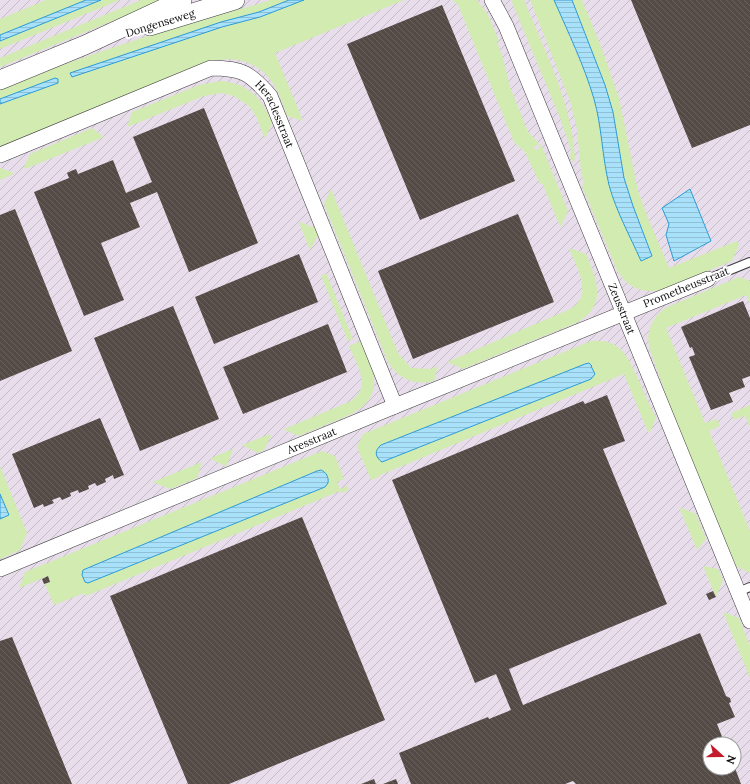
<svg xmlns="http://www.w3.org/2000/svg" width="750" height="784" font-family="Lora,serif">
  <defs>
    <pattern id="industrial-furrows" width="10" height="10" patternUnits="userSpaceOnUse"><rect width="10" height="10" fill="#e8ddeb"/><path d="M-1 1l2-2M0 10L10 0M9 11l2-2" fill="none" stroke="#c6bcc8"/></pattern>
    <pattern id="water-rules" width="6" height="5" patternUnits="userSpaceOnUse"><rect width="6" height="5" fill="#a9e1fa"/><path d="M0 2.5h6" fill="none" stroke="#90c0d5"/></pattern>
    <pattern id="building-back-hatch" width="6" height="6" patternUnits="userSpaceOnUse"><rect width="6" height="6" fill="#544b46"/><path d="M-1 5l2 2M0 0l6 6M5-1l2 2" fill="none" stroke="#68605c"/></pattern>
  </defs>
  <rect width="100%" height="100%" fill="#fff9e8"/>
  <!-- industrial -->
  <path fill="url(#industrial-furrows)" fill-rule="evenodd" d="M 0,0 L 750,0 L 750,784 L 0,784 ZM 710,744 L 734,744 L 734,768 L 710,768 Z"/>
  <!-- grass -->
  <path fill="#d2ebb0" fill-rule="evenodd" d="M 46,0 L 86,0 L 0,35 L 0,19 Z
    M 101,0 L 120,0 L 0,49 L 0,41 Z
    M 141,0 L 164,0 L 0,67 L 0,58 Z
    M 270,0 L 289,0 L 259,12 L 221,22 L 70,73 L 72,77 L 222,27 L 260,17 L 304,0 L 404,0 L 275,53 L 303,121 L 287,116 C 283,104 279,92 272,82 C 258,61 233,55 209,62 L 0,148 L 0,104 L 58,83 L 58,79 L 55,78 L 0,99 L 0,88 C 60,65 121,44 182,25 C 211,16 241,10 270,0 Z
    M 452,0 L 477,0 L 488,15 L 499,41 L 497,42 L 502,55 L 510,87 L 528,132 L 536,140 L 539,144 L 534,147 L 535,150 L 540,148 L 539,146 L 541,144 L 568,211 L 561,226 L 560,226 L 542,183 L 540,184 L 525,152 L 514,142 L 458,5 L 456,3 Z
    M 511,0 L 524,0 C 543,47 568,95 574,146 C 574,151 576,158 574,163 L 569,154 L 572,153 L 560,118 Z
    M 530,0 L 554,0 L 589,83 L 597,112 L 605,163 L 614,198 L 641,260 L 652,255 L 633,206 L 624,178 L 613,112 L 605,85 L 572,0 L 582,0 L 602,49 L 619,98 L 638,191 L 648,218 L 669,268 L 737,241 L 739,245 L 732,261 L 664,289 C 644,295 627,288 617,270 L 582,186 L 584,184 L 581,172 L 577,129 L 570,101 Z
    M 220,81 C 248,83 262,98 272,123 L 265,139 L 256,116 L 249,106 L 234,96 L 222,93 L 204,96 L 127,127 L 132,112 L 199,85 Z
    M 92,128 L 104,137 L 25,169 L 24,167 L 30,154 Z
    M 0,168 L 12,172 L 14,174 L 0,180 Z
    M 331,189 L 398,353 L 411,368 L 431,369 L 438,366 L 434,381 C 415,386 398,379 388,362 L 324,204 Z
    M 300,222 L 315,228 L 318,235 L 310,250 L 299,223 Z
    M 569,248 L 586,254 C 597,280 608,306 576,323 L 463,369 L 447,362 L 568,310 C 595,296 577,269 569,248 Z
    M 326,273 L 353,339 L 348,341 L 321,276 Z
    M 739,277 L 750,281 L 750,304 L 746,295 L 666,328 L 705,423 L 717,419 L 720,426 L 709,431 L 750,531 L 750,573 L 736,566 L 674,417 L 649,347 L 648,336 L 651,325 L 657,315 L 665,308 Z
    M 361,341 C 366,353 373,366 374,379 C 376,405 353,414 333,422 C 322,426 311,431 299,436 L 285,430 L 284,429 L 349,402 C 373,388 357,365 349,346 Z
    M 591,341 C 622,338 628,358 639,381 C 644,394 650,406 656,418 L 650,432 L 648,432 L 624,374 L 378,476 L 379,477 L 371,480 L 357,447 L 363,434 ZM 589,363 L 592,366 L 591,366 L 593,378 L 591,379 L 382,462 L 381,445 L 585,364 Z
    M 750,405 L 750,427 L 745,416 L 734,420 L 731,413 Z
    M 270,434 L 271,436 L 264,450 L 258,453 L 242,445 Z
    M 233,449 L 227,465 L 225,466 L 211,459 L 211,458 Z
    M 322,451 L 335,456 L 344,479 L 337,482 L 340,489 L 347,486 L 349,490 L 341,493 L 340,491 L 86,596 L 84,593 L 54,605 L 45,584 L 50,582 L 48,576 L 19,588 L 25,572 ZM 319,470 L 323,471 L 85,582 L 82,575 L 83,570 Z
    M 202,462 L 197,478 L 170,489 L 153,482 Z
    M 0,466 L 27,533 L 20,550 L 0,559 L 0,519 L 9,515 L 0,494 Z
    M 679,507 L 696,514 L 706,539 L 697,550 Z
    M 703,566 L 718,569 L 723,580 L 716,597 Z
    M 723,612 L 739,618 L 750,646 L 750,678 Z"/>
  <!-- water -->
  <path fill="url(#water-rules)" stroke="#2c9cd5" d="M 86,0 L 101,0 L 0,41 L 0,35 Z
    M 289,0 L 304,0 L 260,17 L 222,27 L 72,77 L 70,73 L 221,22 L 259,12 Z
    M 554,0 L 572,0 L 605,85 L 613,112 L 624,178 L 633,206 L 652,256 L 641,261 C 630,236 616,211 609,185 C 602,156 602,127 594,99 C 584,65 568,32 554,0 Z
    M 55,78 L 58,79 L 58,83 L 0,104 L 0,99 Z
    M 690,189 L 711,241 L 674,261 L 666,235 L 669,224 L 662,208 Z
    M 589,363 L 592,366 L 591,366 L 595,374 L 591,379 L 387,460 L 382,462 C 375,457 374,451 381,445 L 585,364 Z
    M 321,470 C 326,472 329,477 328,483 L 325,487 L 88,583 L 85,582 L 82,575 L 83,570 L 317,471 Z
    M 0,494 L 9,515 L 0,519 Z"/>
  <!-- building -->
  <path fill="url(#building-back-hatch)" d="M 631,0 L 750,0 L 750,125 L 692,148 Z
    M 442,5 L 515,181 L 420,220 L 347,44 Z
    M 204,108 L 258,243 L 189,272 L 157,192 L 130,203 L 140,227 L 101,243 L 124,300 L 84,316 L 34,192 L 69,178 L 67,173 L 71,171 L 76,169 L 78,174 L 113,160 L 126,193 L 152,182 L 133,137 Z
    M 15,209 L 72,351 L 0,381 L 0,215 Z
    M 518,214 L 554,302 L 413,359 L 378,271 Z
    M 299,254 L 318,302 L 214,344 L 195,297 Z
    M 743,301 L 750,318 L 750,376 L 742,379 L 745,387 L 729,393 L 733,402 L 711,410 L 689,357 L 695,355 L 692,347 L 690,348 L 681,327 Z
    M 173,306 L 219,419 L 140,451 L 94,338 Z
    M 328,324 L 347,372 L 243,414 L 223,367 Z
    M 607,395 L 625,441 L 603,449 L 667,604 L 509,669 L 523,705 L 700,633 L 726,696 L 730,698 L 731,702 L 729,703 L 735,717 L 717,724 L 725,744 L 710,744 L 710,768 L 735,768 L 741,784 L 576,784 L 573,781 L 565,784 L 411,784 L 399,753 L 488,717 L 489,719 L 511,710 L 496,674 L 475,683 L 392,480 L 583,401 L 585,404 Z
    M 100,418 L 124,475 L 114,479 L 113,475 L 105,479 L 106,482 L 97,486 L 95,483 L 88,486 L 89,489 L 79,493 L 78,490 L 70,493 L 71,496 L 62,500 L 60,497 L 52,500 L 54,503 L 44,507 L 43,504 L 34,508 L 12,454 Z
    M 302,517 L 385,720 L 229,784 L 188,784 L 110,596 Z
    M 48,576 L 50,582 L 44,584 L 42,579 Z
    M 713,591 L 716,597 L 709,600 L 706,594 Z
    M 12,637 L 72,784 L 0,784 L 0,641 Z
    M 374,779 L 376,784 L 361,784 Z
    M 396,779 L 398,784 L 383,784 Z"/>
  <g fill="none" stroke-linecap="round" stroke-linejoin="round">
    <defs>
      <path id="service" d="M 708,279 L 750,262
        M 738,592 L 750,587"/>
      <g id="minor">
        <path id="s1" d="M 492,0 L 506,26 L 750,621"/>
        <path id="s2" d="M 0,155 L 211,68 C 242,68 250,73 270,96 L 395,406"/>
        <path id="s3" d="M 0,569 L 395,406 L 708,279"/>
      </g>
      <path id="tertiary" d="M 150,26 L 235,0
        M 0,80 L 85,45 L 182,0"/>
    </defs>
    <!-- service casing -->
    <use href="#service" stroke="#3e3e3e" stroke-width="10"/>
    <!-- minor casing -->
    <use href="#minor" stroke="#3e3e3e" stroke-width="16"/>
    <!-- tertiary casing -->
    <use href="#tertiary" stroke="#3e3e3e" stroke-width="20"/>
    <!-- service -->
    <use href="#service" stroke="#fff" stroke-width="8"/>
    <!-- minor -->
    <use href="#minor" stroke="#fff" stroke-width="15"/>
    <!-- tertiary -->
    <use href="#tertiary" stroke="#fff" stroke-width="19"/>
  </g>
  <g text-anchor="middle" stroke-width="4" stroke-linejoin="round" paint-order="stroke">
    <!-- street labels -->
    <g font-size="11" fill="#0b0b0b" stroke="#fff">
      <text transform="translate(160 23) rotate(-17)" y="4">Dongenseweg</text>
      <text dy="4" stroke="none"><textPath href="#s2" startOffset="315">Heraclesstraat</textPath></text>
      <text transform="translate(686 287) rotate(-22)" y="4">Prometheusstraat</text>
      <text dy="4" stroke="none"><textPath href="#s1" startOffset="335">Zeusstraat</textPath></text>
      <text dy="4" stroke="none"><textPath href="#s3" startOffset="337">Aresstraat</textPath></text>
    </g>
  </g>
  <!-- north arrow -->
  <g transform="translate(722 756) rotate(111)"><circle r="19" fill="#ffffff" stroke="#9d9d9d"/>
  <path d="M0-3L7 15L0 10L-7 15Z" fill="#c21b2d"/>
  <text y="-6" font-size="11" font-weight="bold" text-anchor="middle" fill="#0b0b0b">N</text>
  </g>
</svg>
